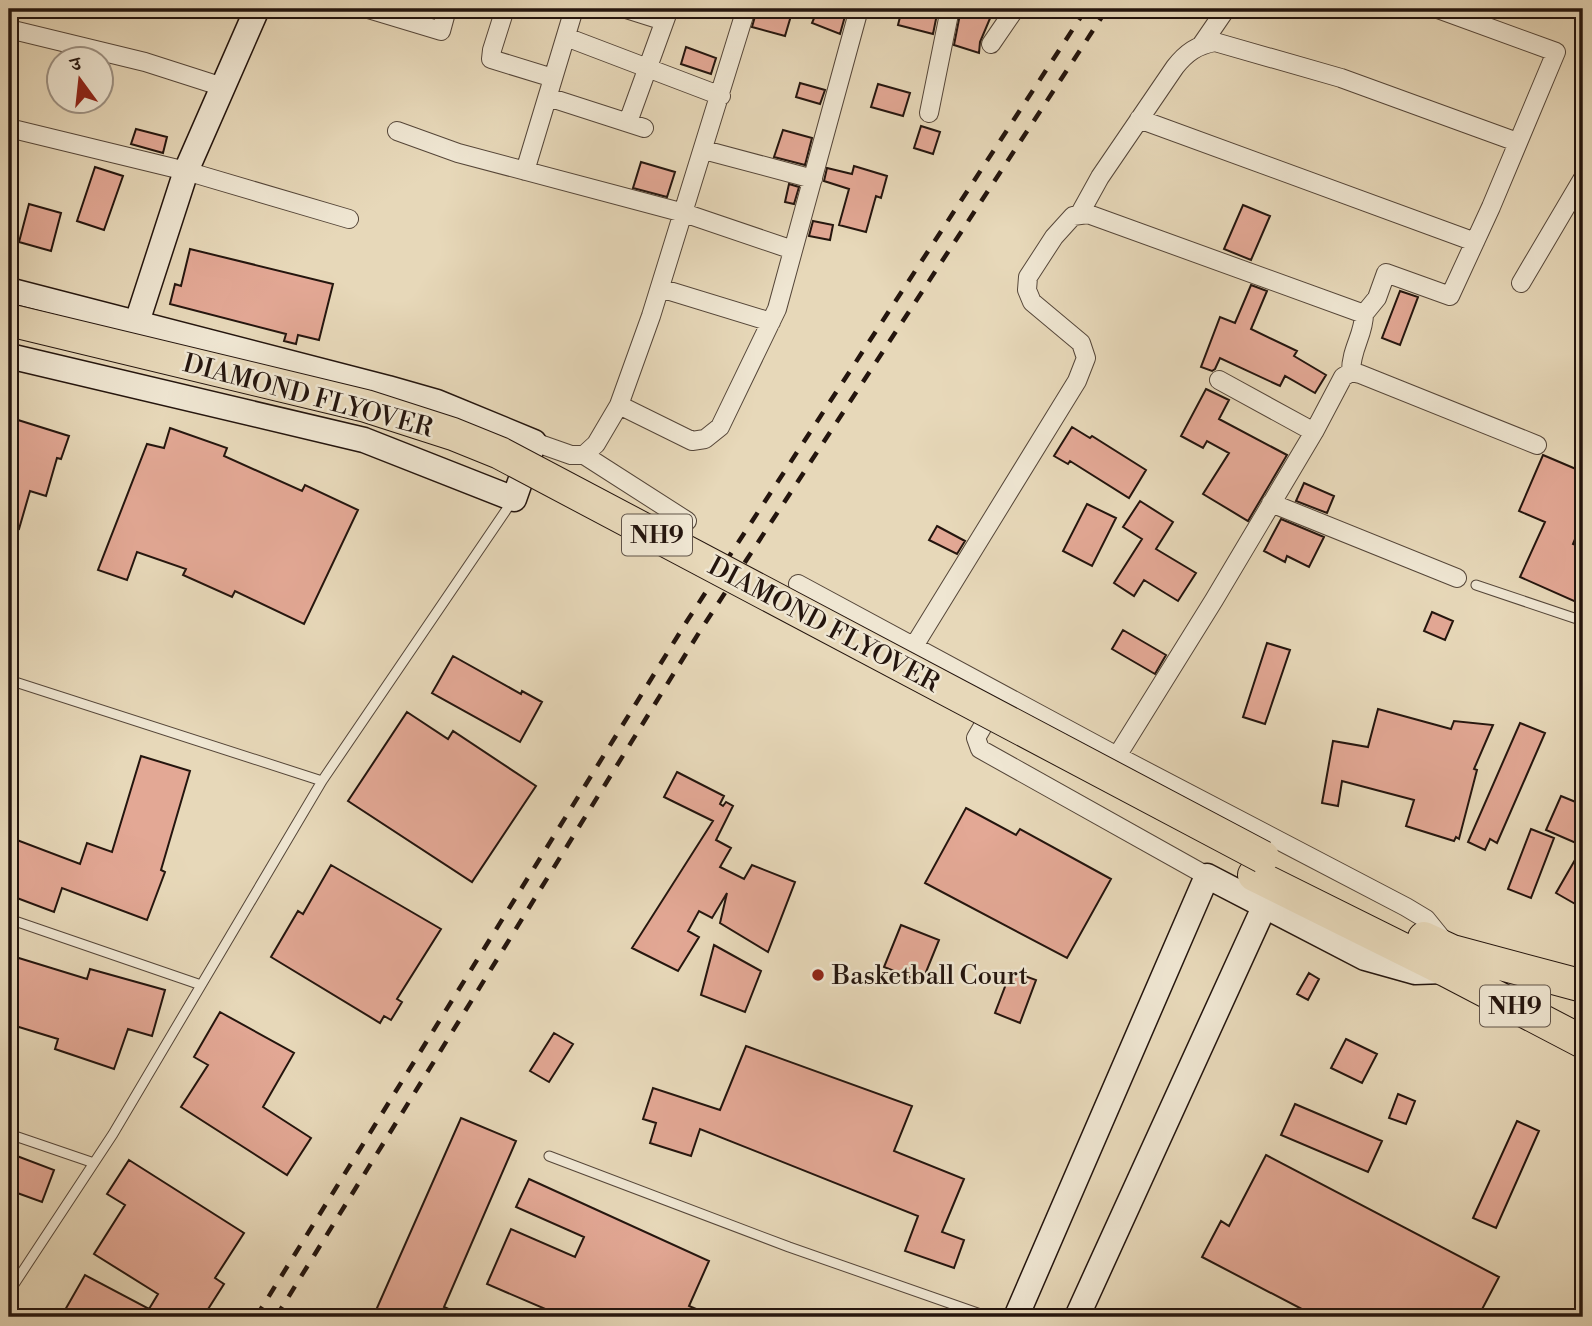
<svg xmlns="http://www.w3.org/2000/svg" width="1592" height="1326" font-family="'Libre Bodoni','Noto Serif Devanagari',serif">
  <rect width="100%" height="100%" fill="#e7d8b9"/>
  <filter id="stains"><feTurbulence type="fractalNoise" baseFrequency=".00286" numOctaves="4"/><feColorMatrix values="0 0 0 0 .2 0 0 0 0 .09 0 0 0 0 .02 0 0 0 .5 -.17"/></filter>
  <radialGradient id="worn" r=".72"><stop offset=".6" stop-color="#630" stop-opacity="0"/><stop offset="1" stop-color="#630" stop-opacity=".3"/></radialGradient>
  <!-- building -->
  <path fill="#e3a895" stroke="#24150e" stroke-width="2" d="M 757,9 L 793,9 L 785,36 L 752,27 Z
    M 818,9 L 847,9 L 840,34 L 812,23 Z
    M 902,9 L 924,9 L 936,12 L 938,9 L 933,34 L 898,25 Z
    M 961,9 L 994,9 L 980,42 L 979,53 L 954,45 Z
    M 686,47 L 716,58 L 711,74 L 681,64 Z
    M 800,83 L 825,90 L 820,104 L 796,97 Z
    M 878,84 L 910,93 L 903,116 L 871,107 Z
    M 921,126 L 940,132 L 933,154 L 914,148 Z
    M 136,129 L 167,137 L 163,153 L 131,144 Z
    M 783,130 L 812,138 L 805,165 L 774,157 Z
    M 641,162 L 675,172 L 667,197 L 633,188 Z
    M 854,166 L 887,176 L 881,198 L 876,196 L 866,232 L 839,225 L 849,189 L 824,181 L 827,168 L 852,174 Z
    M 95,167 L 123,176 L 104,230 L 77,221 Z
    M 789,184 L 799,187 L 794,204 L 785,202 Z
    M 29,204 L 61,213 L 51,251 L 19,242 Z
    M 1243,205 L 1270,216 L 1251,260 L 1224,249 Z
    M 813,221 L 833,225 L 830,240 L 809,236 Z
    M 190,249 L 333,284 L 319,340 L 298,335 L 296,344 L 284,341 L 286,334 L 170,304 L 175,284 L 181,286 Z
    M 1251,285 L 1267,291 L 1251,329 L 1297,351 L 1294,356 L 1326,375 L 1315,393 L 1285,376 L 1280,386 L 1220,358 L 1215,369 L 1212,371 L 1201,367 L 1220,317 L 1235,323 Z
    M 1400,291 L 1418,297 L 1400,345 L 1382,338 Z
    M 1206,389 L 1229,400 L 1219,419 L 1287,455 L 1248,521 L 1203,494 L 1229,453 L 1207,441 L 1203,448 L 1181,436 Z
    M 18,420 L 69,436 L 61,459 L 57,458 L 46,496 L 30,491 L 19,529 L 9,526 L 9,449 Z
    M 1072,427 L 1090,438 L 1092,436 L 1146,470 L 1129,498 L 1070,461 L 1068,464 L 1054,456 Z
    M 170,428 L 227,448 L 224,456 L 302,491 L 305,485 L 358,510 L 304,624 L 235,591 L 232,597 L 183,575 L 186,569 L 137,552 L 127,580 L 98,570 L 147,444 L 164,448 Z
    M 1543,455 L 1583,472 L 1583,520 L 1573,544 L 1583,548 L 1583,605 L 1520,577 L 1545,522 L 1519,511 Z
    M 1304,483 L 1334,496 L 1327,513 L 1296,501 Z
    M 1140,501 L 1173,522 L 1156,549 L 1196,573 L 1178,601 L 1144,580 L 1134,596 L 1114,583 L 1142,539 L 1123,527 Z
    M 1087,504 L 1116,518 L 1092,566 L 1063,551 Z
    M 1281,519 L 1324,537 L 1309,567 L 1287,556 L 1285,562 L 1264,551 Z
    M 937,526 L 965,541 L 957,554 L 929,540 Z
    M 1432,612 L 1453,621 L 1445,640 L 1424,631 Z
    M 1123,630 L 1166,655 L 1155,674 L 1112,649 Z
    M 1267,643 L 1290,650 L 1265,724 L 1243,717 Z
    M 453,656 L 521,694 L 522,691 L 542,702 L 520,742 L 432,693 Z
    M 1378,709 L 1451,729 L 1454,721 L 1493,725 L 1474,769 L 1477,770 L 1459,839 L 1456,837 L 1454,841 L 1406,826 L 1414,800 L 1342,781 L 1338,806 L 1322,803 L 1333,741 L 1368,747 Z
    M 407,712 L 448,739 L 453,731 L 536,786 L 472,882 L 348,801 Z
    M 1520,723 L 1545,733 L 1497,843 L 1490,839 L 1485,850 L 1468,842 Z
    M 141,756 L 190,771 L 161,870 L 165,872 L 147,920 L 62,888 L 54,912 L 9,895 L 9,837 L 80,864 L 87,843 L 112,852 Z
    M 677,772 L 724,796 L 720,804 L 723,806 L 726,802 L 733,806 L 716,840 L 731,848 L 720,867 L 744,879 L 752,865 L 795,882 L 768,952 L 720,923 L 727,893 L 712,918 L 699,911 L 688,931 L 699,937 L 678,971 L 632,948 L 713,821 L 664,797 Z
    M 1561,796 L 1583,805 L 1583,894 L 1577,905 L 1556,893 L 1583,846 L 1546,830 Z
    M 966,808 L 1016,835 L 1020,829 L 1111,879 L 1067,958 L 925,883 Z
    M 1531,829 L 1554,838 L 1531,898 L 1508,889 Z
    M 331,865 L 441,929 L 397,999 L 402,1002 L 391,1020 L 384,1016 L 380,1023 L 271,957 L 298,911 L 303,914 Z
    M 901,925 L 939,940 L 922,982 L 884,967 Z
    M 714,945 L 761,971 L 745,1012 L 701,995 Z
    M 9,955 L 87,979 L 90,969 L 165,990 L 152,1036 L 128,1029 L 114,1069 L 55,1049 L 58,1039 L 9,1024 Z
    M 1011,971 L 1036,980 L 1020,1023 L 995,1013 Z
    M 1309,973 L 1319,979 L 1308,1000 L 1297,994 Z
    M 220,1012 L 294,1053 L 263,1107 L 311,1138 L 287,1175 L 181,1107 L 208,1065 L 194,1057 Z
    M 554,1033 L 573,1044 L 549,1082 L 530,1071 Z
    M 1346,1039 L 1377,1054 L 1362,1083 L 1331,1068 Z
    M 746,1046 L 912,1106 L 894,1151 L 964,1179 L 942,1232 L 964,1240 L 954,1268 L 905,1251 L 918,1216 L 700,1129 L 691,1156 L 650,1143 L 656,1123 L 643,1119 L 653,1088 L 720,1110 Z
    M 1398,1094 L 1415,1101 L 1406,1124 L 1389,1118 Z
    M 1295,1104 L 1382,1141 L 1368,1172 L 1281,1135 Z
    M 461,1118 L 516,1141 L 444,1307 L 467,1317 L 373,1317 Z
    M 1517,1121 L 1539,1131 L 1496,1228 L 1473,1218 Z
    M 9,1153 L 54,1170 L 42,1202 L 9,1190 Z
    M 1266,1155 L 1499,1277 L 1478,1317 L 1317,1317 L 1202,1257 L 1221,1221 L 1229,1226 Z
    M 129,1160 L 244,1233 L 215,1278 L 224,1284 L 203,1317 L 61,1317 L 85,1275 L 149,1309 L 158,1294 L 94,1254 L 125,1205 L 107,1194 Z
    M 529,1179 L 709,1261 L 689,1306 L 715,1317 L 564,1317 L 487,1284 L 511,1229 L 575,1257 L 584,1237 L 516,1207 Z"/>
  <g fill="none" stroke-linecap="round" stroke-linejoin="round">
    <defs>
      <path id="lane" d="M 1476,585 L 1583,621
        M 9,680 L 322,781
        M 9,919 L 201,985
        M 9,1134 L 94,1163
        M 549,1156 L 789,1247 L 989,1317
        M 9,1292 L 113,1134 L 322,781 L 513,500"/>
      <path id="street" d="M 368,9 L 441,31 L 447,9
        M 505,9 L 492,50 L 491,59 L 553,78
        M 626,9 L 664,21
        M 9,29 L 145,62 L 223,87
        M 566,37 L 721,96
        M 991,44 L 1015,9
        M 1202,44 L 1226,9
        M 548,97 L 644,128
        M 929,113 L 950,9
        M 1139,119 L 1475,242
        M 628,122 L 669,9
        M 9,128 L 186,171 L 349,219
        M 397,131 L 458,153 L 684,213 L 793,250
        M 704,150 L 813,179
        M 525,171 L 574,9
        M 1079,215 L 1100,177 L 1175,67 C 1186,53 1197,45 1215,42 L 1341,78 L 1517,142
        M 1521,283 L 1583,178
        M 660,288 L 771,322
        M 1364,314 L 1377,298 L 1386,273 L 1450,296 L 1491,207 L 1556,52 L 1438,9
        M 1219,380 L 1314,432
        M 619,405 L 692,441 L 705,439 L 720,427 L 777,309 L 859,9
        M 534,442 L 571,455 L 584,455 L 596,444 L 619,405 L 651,316 L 746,9
        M 584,455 L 687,521
        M 1271,503 L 1457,578
        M 798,584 L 1117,756 L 1406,907 L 1426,919 L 1443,940
        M 914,646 L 1077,381 L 1086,358 L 1081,343 L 1032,302 L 1027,290 L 1028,277 L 1054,237 L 1073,216 L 1088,214 L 1364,314 C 1364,335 1351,348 1351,372
        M 994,707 L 976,738 L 980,749 L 1207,876
        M 1117,756 L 1214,600 L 1314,432 L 1343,377 L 1351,372 L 1360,374 L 1537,445"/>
      <path id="secondary" d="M 9,290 L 388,388 L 437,402 L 534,442 L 514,499 L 364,440 L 9,356
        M 137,322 L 186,171 L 257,9
        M 1016,1317 L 1207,876 L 1365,958 L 1415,972 L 1445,971
        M 1077,1317 L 1265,905"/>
      <path id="highway" d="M 1254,875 L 1447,971 L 1583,1042
        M 1424,938 L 1452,951 L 1583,986"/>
    </defs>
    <!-- lane casing -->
    <use href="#lane" stroke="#554639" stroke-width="11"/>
    <!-- street casing -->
    <use href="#street" stroke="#554639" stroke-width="20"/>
    <!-- secondary casing -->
    <use href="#secondary" stroke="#24150e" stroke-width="27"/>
    <!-- highway casing -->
    <use href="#highway" stroke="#24150e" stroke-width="34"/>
    <!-- lane -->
    <use href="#lane" stroke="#efe6d2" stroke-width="9"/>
    <!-- street -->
    <use href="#street" stroke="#efe6d2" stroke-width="18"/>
    <!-- secondary -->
    <use href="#secondary" stroke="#efe6d2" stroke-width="24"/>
    <!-- highway -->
    <use href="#highway" stroke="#e7d8b9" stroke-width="32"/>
    <!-- rail -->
    <path stroke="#24150e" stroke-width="4.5" stroke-dasharray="12 12" stroke-linecap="butt" d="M 256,1317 L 687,621 L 1086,9
      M 276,1317 L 700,631 L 1107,9"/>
    <defs>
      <path id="highway-bridge" d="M 9,320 L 366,406 L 453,434 L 500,453 L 1263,857"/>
    </defs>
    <!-- highway-bridge casing -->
    <use href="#highway-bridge" stroke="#24150e" stroke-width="34" stroke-linecap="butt"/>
    <!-- highway-bridge -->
    <use href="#highway-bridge" stroke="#e7d8b9" stroke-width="32"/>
  </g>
  <!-- markers -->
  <circle fill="#8f2418" stroke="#efe6d2" stroke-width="2.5" cx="818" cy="975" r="7"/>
  <g text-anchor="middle" stroke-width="5" stroke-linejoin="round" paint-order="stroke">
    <!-- shield labels -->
    <g fill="#efe6d2" stroke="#615449" stroke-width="2">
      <rect x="622" y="514.5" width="70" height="41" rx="5"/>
      <rect x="1480" y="985.5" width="70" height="41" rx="5"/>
    </g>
    <g font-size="24" font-weight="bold" fill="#24150e">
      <text x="657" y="543">NH9</text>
      <text x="1515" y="1014">NH9</text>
    </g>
    <!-- street labels -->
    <g font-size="26" fill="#24150e" stroke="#efe6d2">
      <text transform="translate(308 395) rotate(15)" y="9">DIAMOND FLYOVER</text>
      <text transform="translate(824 624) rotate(28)" y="9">DIAMOND FLYOVER</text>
    </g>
    <!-- poi labels -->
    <g font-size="26" fill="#24150e" stroke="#efe6d2" text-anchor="start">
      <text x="832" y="984">Basketball Court</text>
    </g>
  </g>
  <!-- margin -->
  <rect width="1592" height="1326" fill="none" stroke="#e7d8b9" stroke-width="35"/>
  <rect x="10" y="10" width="1571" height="1305" fill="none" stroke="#24150e" stroke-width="3.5"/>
  <rect x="18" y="18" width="1557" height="1291" fill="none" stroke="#24150e" stroke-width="2"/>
  <!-- north arrow -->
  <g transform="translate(80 80) rotate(345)"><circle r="33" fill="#efe6d2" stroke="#9e9284" stroke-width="2"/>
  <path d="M0-5L12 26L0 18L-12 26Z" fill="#8f2418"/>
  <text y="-10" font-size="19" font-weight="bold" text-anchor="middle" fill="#24150e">उ</text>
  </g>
  <rect width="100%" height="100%" filter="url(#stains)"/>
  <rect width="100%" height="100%" fill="url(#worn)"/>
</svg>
